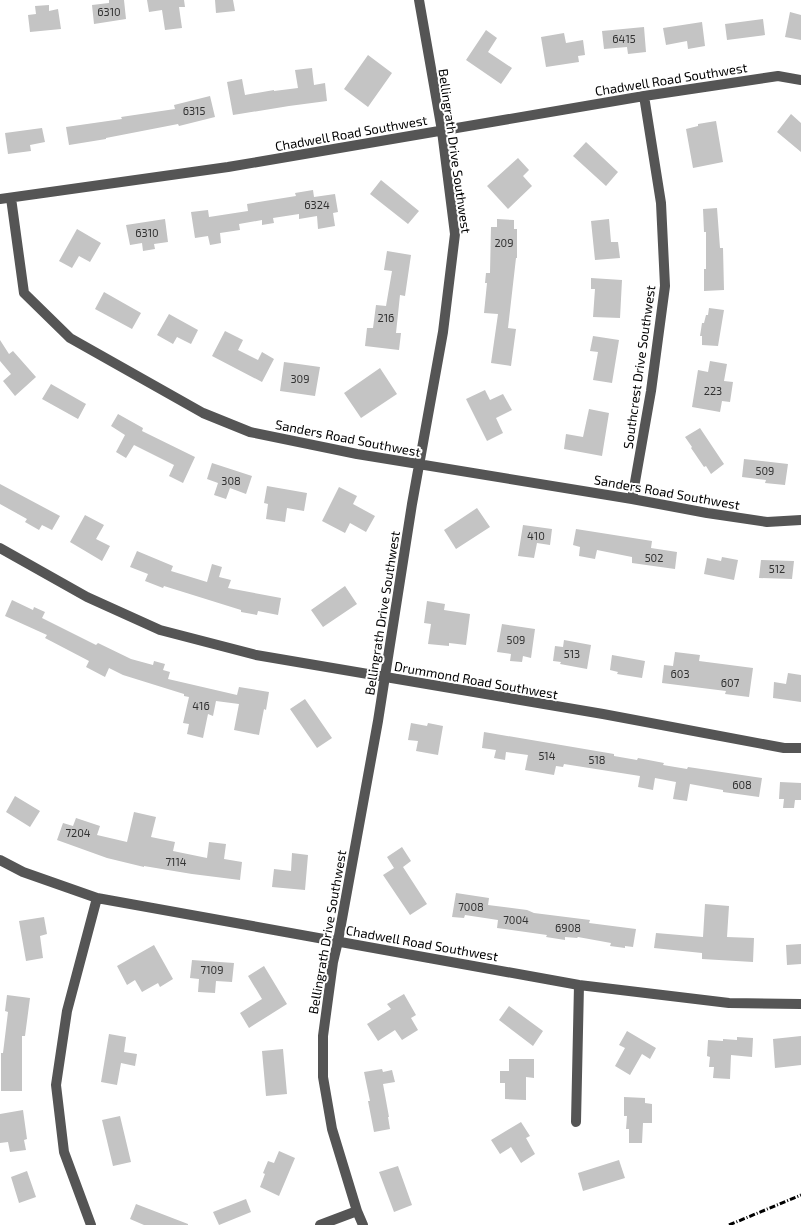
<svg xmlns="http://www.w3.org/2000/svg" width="801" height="1225" font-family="'Exo 2',sans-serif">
  <rect width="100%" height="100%" fill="#fff"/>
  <!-- building -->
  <path fill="#c4c4c4" d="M 109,0 L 124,0 L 126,19 L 94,24 L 92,5 L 109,3 Z
    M 147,0 L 184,0 L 185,7 L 179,7 L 182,28 L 165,30 L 162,10 L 149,12 Z
    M 215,0 L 233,0 L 235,11 L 216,13 Z
    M 49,5 L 49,11 L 58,9 L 61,29 L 30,32 L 28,15 L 36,14 L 35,6 Z
    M 790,12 L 801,15 L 801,40 L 785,37 Z
    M 763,19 L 765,35 L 727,40 L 725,24 Z
    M 702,22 L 705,46 L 688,49 L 687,41 L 666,45 L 663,28 Z
    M 644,27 L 646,52 L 628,54 L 627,47 L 604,49 L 602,31 Z
    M 486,30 L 497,38 L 488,52 L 512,68 L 501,84 L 466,60 Z
    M 564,33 L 566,43 L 583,40 L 585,55 L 578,56 L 579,62 L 546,67 L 541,37 Z
    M 368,55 L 392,73 L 368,107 L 344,89 Z
    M 312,68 L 314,85 L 325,83 L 327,101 L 289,106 L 233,115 L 227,82 L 242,79 L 245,95 L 274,90 L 274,91 L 298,88 L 295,70 Z
    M 210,96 L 215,117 L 179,126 L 178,124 L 106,138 L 106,139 L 69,145 L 66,127 L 122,119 L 121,117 L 175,109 L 174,105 Z
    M 791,114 L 801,123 L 801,152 L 777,132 Z
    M 716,121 L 723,162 L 693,168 L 686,129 L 698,126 L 698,124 Z
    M 42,128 L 45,142 L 30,145 L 31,151 L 8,154 L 5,133 Z
    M 586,142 L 618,172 L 606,186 L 573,156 Z
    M 518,158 L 529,170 L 523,176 L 532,186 L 508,209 L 487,186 Z
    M 381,180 L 419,211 L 408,224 L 370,194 Z
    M 313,190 L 314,197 L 335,194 L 338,212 L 333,213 L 335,226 L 318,229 L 317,216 L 299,219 L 299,214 L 273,218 L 274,223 L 262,225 L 262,220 L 239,224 L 240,230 L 220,233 L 221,243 L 210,245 L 208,236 L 195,238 L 191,212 L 208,210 L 209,217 L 248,211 L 247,204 L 296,196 L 295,193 Z
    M 717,208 L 720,248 L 723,248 L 724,290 L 704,291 L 704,269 L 706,269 L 706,232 L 704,232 L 703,209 Z
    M 165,219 L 168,242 L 154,244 L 155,249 L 143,251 L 142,243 L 130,245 L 126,225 Z
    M 497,219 L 514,220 L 514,229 L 517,229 L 517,258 L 516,258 L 508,328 L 516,329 L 511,366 L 491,363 L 498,314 L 484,313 L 487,283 L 485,283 L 486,273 L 490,273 L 491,227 L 497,227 Z
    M 609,219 L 611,242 L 618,242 L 620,258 L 595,260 L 591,221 Z
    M 77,229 L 101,243 L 90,262 L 79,256 L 72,268 L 59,261 Z
    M 387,251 L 411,255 L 405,296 L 400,295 L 396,333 L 401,333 L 399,350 L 365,346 L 367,328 L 373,328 L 376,305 L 386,306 L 392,271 L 384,270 Z
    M 591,278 L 622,280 L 620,318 L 593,317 L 595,289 L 591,289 Z
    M 104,292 L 141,313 L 132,329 L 95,309 Z
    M 709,308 L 724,310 L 718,346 L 702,345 L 702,336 L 700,336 L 702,323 L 704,323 L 706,315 L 708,315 Z
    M 169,314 L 198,330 L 191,344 L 177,337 L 173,344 L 157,335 Z
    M 225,331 L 243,340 L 238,350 L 258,360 L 262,352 L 274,359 L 262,382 L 212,356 Z
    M 593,336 L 619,340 L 612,383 L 593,380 L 598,352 L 590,351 Z
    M 0,340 L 9,354 L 13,351 L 36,377 L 15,396 L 3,381 L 11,374 L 0,361 Z
    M 710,361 L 727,364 L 724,381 L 733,382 L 730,402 L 722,401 L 720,412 L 692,407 L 698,370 L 708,372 Z
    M 284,362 L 320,367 L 315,396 L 280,391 Z
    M 380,368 L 397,394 L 361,418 L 344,393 Z
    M 51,384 L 86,404 L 78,419 L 42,399 Z
    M 485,390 L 490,400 L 503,394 L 512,410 L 496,418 L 503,433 L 487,441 L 466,399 Z
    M 589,409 L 609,413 L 602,456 L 564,449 L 566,434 L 583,437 Z
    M 118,414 L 143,428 L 142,431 L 195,457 L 183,483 L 169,476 L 174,465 L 134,445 L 126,458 L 116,452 L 125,435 L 111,426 Z
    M 700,428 L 724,464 L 711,474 L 706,466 L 704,467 L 691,448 L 692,447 L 685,437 Z
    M 744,459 L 788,464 L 785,485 L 765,483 L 766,480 L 742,477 Z
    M 212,463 L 252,476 L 246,494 L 230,488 L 226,499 L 214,495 L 218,483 L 207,479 Z
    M 0,484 L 60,516 L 52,530 L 42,525 L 39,530 L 25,522 L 27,519 L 0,504 Z
    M 267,486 L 307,493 L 304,511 L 287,508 L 285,522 L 266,519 L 268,504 L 264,503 Z
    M 339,487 L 357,496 L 353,504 L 375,516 L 366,532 L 350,523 L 345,533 L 322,521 Z
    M 477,508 L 490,527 L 456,549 L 444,530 Z
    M 85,515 L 104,525 L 96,539 L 110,546 L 102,561 L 70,542 Z
    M 523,525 L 552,529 L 550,545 L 537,543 L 534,558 L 518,556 Z
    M 576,529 L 652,541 L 651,548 L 677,552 L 675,569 L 632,563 L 632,557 L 597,550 L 595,559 L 579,556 L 580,547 L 573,545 Z
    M 137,551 L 173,566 L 171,571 L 207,582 L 212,564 L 222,567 L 219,577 L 231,580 L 228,588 L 281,598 L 278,615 L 258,611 L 257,615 L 241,612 L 241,610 L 164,586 L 163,588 L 145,581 L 148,574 L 130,567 Z
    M 722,557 L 738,560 L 734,580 L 704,574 L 707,558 L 721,561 Z
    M 761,560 L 794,561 L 792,579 L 759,578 Z
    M 345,586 L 357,604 L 323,627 L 311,610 Z
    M 12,600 L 33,610 L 34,607 L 45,612 L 42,618 L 96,645 L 98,643 L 131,659 L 153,665 L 154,661 L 165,664 L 163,670 L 170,672 L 168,679 L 237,695 L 239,687 L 269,692 L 266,710 L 264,709 L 259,735 L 234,730 L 239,704 L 216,701 L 213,716 L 208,714 L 203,738 L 187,734 L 189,724 L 183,723 L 189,697 L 184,696 L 184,694 L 123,675 L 109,668 L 105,677 L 86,667 L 89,661 L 45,638 L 47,635 L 5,616 Z
    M 427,601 L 445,604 L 444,610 L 470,614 L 466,645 L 449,643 L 449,646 L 428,644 L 431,624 L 424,623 Z
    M 502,624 L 535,629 L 531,658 L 523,656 L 522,662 L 510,661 L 511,654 L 497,652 Z
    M 564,640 L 591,645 L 587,669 L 560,664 L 561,662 L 553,661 L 555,646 L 563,647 Z
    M 675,652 L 700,655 L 699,661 L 753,668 L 749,697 L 725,694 L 726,691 L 662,683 L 664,665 L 673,666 Z
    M 612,655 L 645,661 L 642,678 L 617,674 L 618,672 L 610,670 Z
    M 788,673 L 801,675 L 801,702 L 773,698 L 774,682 L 786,684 Z
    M 305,699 L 332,738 L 317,748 L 290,709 Z
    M 411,723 L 427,726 L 428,723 L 443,726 L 438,755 L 416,751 L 418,741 L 408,740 Z
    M 484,732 L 614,754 L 614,756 L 637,760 L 638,758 L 664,763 L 663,765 L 687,769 L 688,767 L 762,778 L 759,797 L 723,792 L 723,790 L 690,784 L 687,801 L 673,799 L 676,782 L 655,778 L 653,790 L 638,787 L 640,776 L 564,764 L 563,767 L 556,766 L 554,775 L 525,770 L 528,755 L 506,752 L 505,760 L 494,758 L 496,750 L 482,748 Z
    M 780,782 L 801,783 L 801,800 L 795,800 L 794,808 L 783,808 L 784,799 L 779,799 Z
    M 15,796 L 40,811 L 30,827 L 6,812 Z
    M 134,812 L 156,817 L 151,837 L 175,842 L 173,851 L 207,858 L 209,842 L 226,844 L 224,859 L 242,862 L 240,880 L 192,874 L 144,866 L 144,867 L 107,858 L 57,840 L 63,823 L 73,826 L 76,818 L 100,826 L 97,835 L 127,842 Z
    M 402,847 L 411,861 L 403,867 L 427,904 L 410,915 L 383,875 L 394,868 L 387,857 Z
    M 292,853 L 308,855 L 305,890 L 272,887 L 274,869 L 291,871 Z
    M 456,893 L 489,898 L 488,905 L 527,910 L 534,913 L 590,920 L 589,923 L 636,929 L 633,947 L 625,946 L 625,948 L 610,946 L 611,943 L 578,937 L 577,938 L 565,937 L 565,940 L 546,937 L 547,935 L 497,928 L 498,920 L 465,915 L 464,918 L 452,917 Z
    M 705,904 L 729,906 L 727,937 L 754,938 L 753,962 L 702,959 L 702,953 L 654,948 L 656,933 L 703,937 Z
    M 44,917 L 47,934 L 40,936 L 43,958 L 26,961 L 19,921 Z
    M 801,944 L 801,964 L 787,965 L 786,945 Z
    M 154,945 L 173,979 L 160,987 L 158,983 L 142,992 L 135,980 L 127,985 L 117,966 Z
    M 192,960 L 234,963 L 232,982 L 216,981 L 215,993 L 198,992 L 199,979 L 190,978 Z
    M 264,966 L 287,1004 L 249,1028 L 240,1013 L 262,999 L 248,976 Z
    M 404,994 L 416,1015 L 411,1018 L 418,1030 L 402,1040 L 395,1030 L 378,1041 L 367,1024 L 391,1009 L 387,1004 Z
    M 7,995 L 30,998 L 25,1036 L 22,1036 L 22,1091 L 1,1091 L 1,1053 L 3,1053 L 8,1012 L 5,1011 Z
    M 509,1006 L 543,1031 L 533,1046 L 499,1020 Z
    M 627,1031 L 656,1048 L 650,1059 L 642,1054 L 630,1075 L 615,1066 L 625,1048 L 619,1045 Z
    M 109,1034 L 126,1037 L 124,1052 L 137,1054 L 135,1066 L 121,1063 L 117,1085 L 101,1082 Z
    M 801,1036 L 801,1065 L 775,1068 L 773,1039 Z
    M 737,1037 L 753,1038 L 752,1057 L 731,1055 L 730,1079 L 713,1078 L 714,1067 L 709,1067 L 710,1057 L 707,1056 L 708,1040 L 723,1041 L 723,1039 L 737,1040 Z
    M 283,1049 L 287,1094 L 266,1096 L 262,1051 Z
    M 509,1059 L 534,1059 L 534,1078 L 526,1077 L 526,1100 L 505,1099 L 505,1083 L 500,1083 L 500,1071 L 509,1071 Z
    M 382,1069 L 383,1072 L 392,1070 L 395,1082 L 383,1084 L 389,1117 L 388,1117 L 390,1129 L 374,1132 L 368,1101 L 370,1101 L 364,1072 Z
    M 624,1097 L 645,1098 L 645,1103 L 652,1104 L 652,1123 L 643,1123 L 642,1143 L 629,1143 L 629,1129 L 626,1129 L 627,1116 L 624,1116 Z
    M 23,1110 L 27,1139 L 24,1140 L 26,1150 L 10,1152 L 8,1142 L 0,1143 L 0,1114 Z
    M 120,1116 L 131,1162 L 113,1166 L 102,1120 Z
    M 521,1122 L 530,1136 L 526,1138 L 535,1154 L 521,1163 L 511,1147 L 500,1154 L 491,1140 Z
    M 279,1151 L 295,1158 L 279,1196 L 260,1187 L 265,1174 L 263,1173 L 268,1161 L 274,1163 Z
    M 619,1160 L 625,1178 L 583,1191 L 578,1173 Z
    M 398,1166 L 412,1205 L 394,1212 L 379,1172 Z
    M 27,1171 L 36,1197 L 19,1203 L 11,1177 Z
    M 246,1199 L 251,1212 L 219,1225 L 213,1212 Z
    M 136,1204 L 188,1224 L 188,1225 L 144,1225 L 130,1219 Z"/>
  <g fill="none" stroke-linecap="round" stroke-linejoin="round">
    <!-- minor -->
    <path stroke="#555" stroke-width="10" d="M 11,198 L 24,293 L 70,338 L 203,413 L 250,432 L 357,454 L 632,499 L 707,513 L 767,522 L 801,520
      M 0,199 L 228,167 L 644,96 L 778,76 L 801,80
      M 632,499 L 651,391 L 665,286 L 661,203 L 644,96
      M 0,548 L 87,597 L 160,630 L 256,655 L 603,714 L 784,748 L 801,748
      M 0,860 L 23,872 L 97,898 L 579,985 L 729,1003 L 801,1004
      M 576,1122 L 579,985
      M 91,1225 L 64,1152 L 56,1085 L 67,1011 L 97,898
      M 320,1225 L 357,1211
      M 363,1225 L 357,1211 L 332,1129 L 323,1077 L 323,1036 L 333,962 L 338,941 L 378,721 L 412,504 L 443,332 L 455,234 L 442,131 L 419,0"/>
    <!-- rail -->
    <path stroke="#000" stroke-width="3" stroke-dasharray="6 2 1 2" stroke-linecap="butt" d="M 729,1225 L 801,1195"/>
  </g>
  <g text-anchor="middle" stroke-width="4" stroke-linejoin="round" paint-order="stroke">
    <!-- number labels -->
    <g font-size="11" fill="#313131">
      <text x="109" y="16">6310</text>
      <text x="624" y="43">6415</text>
      <text x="194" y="115">6315</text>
      <text x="317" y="209">6324</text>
      <text x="147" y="237">6310</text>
      <text x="504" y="247">209</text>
      <text x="386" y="322">216</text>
      <text x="300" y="383">309</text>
      <text x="713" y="395">223</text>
      <text x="765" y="475">509</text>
      <text x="231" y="485">308</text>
      <text x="536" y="540">410</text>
      <text x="654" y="562">502</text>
      <text x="777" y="573">512</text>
      <text x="516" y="644">509</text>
      <text x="572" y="658">513</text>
      <text x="680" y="678">603</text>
      <text x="730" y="687">607</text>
      <text x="201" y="710">416</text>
      <text x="547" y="760">514</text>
      <text x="597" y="764">518</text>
      <text x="742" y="789">608</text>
      <text x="78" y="837">7204</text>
      <text x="176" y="866">7114</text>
      <text x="471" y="911">7008</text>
      <text x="516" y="924">7004</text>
      <text x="568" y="932">6908</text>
      <text x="212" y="974">7109</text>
    </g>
    <!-- street labels -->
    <g font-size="13" fill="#000" stroke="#fff">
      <text transform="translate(671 79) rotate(-9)" y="5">Chadwell Road Southwest</text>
      <text transform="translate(351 133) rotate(-10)" y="5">Chadwell Road Southwest</text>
      <text transform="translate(455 151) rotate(82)" y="5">Bellingrath Drive Southwest</text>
      <text transform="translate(639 367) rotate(-82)" y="5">Southcrest Drive Southwest</text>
      <text transform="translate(348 438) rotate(11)" y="5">Sanders Road Southwest</text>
      <text transform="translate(667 492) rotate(10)" y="5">Sanders Road Southwest</text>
      <text transform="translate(382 613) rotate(-81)" y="5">Bellingrath Drive Southwest</text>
      <text transform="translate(476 680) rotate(10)" y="5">Drummond Road Southwest</text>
      <text transform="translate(327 932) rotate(-80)" y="5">Bellingrath Drive Southwest</text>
      <text transform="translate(422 943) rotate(10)" y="5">Chadwell Road Southwest</text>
    </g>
  </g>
</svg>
